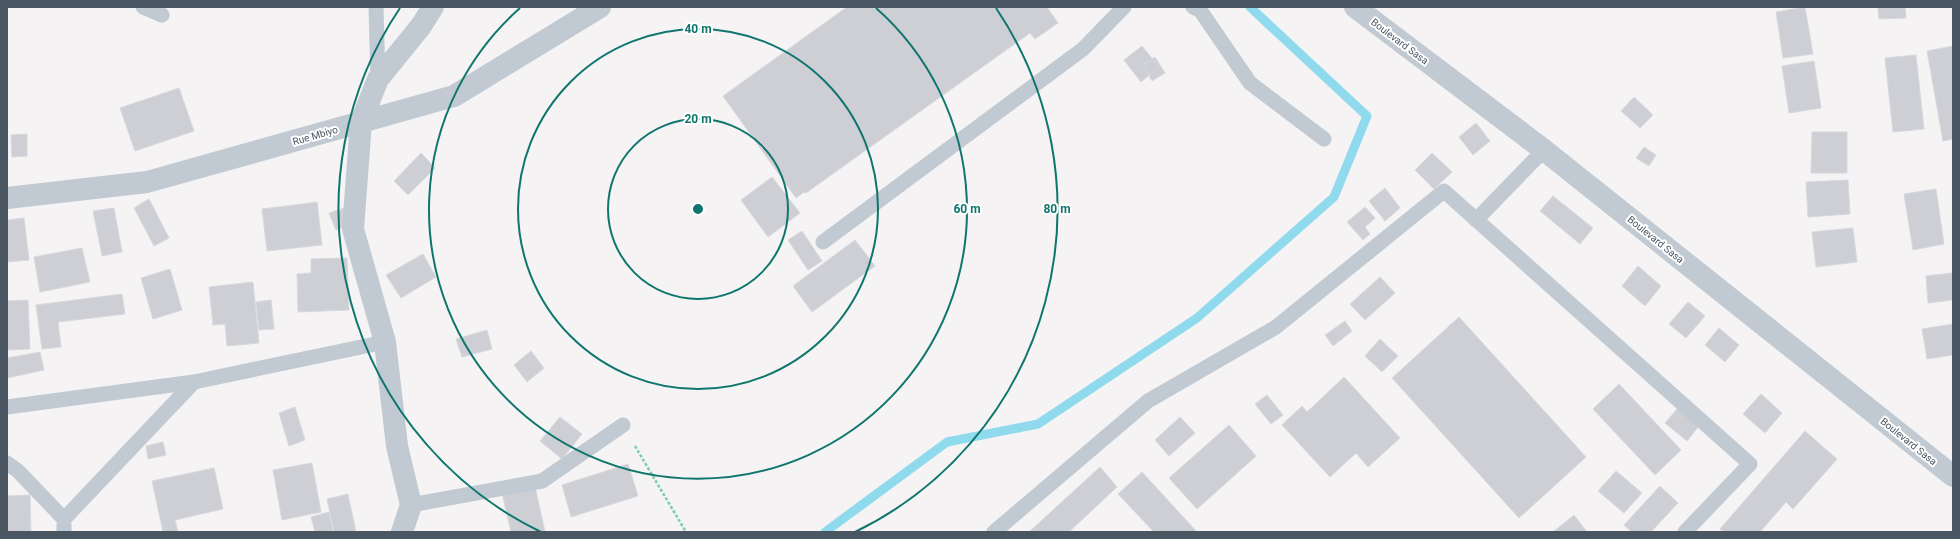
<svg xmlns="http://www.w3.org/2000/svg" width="1960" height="539" font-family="Roboto,sans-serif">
  <rect width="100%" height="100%" fill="#f5f3f3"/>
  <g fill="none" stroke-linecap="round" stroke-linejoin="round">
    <!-- stream -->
    <path stroke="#90daee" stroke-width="9" d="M 825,532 L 947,442 L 1038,424 L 1197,318 L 1334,197 L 1367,116 L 1250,7"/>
  </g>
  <!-- building -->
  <path fill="#cdcfd5" stroke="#d7d9de" d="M 847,7 L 1047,7 L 1058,23 L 1035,39 L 1030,33 L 806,193 L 804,192 L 796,198 L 723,96 Z
    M 1805,7 L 1813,54 L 1783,58 L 1776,12 Z
    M 1878,7 L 1905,7 L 1906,18 L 1879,19 Z
    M 1142,46 L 1159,67 L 1141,82 L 1124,60 Z
    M 1953,46 L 1953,139 L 1943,141 L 1927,51 Z
    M 1916,55 L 1924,129 L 1893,132 L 1885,58 Z
    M 1155,57 L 1165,73 L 1152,81 L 1143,65 Z
    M 1814,61 L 1821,108 L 1789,113 L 1782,66 Z
    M 179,88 L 194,131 L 135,151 L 120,108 Z
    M 1634,97 L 1653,115 L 1640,128 L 1621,111 Z
    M 1476,123 L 1490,141 L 1473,155 L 1459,137 Z
    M 1812,132 L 1847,132 L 1847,173 L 1811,173 Z
    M 27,134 L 27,156 L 12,157 L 11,135 Z
    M 1644,147 L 1656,155 L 1649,166 L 1636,158 Z
    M 421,153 L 435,168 L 408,195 L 394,181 Z
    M 1432,153 L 1452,172 L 1434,189 L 1415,170 Z
    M 772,177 L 800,213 L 768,237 L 741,200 Z
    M 1848,180 L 1850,214 L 1808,217 L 1806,182 Z
    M 1385,188 L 1400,208 L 1385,221 L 1369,201 Z
    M 1936,189 L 1944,244 L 1913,250 L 1904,194 Z
    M 1553,196 L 1593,228 L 1580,244 L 1540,211 Z
    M 149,199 L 169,238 L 154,246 L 134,208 Z
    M 317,202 L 322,245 L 267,251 L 262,209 Z
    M 347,207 L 354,223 L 336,230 L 329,213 Z
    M 1365,207 L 1375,218 L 1365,227 L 1370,234 L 1363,240 L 1347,222 Z
    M 114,208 L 122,252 L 102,256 L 93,211 Z
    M 24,218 L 29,260 L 7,262 L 7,220 Z
    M 1853,228 L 1857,262 L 1816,267 L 1812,232 Z
    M 802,231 L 822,261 L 808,270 L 788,240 Z
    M 855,240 L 875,266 L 812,312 L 793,286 Z
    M 82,248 L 90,282 L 40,292 L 34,257 Z
    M 423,254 L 436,277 L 401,298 L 386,275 Z
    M 347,258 L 349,310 L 298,312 L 297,274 L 311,273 L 311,259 Z
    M 1638,266 L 1661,286 L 1645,306 L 1622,286 Z
    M 170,269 L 182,310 L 153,319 L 141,278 Z
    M 1952,273 L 1953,300 L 1928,303 L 1926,276 Z
    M 1380,277 L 1395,293 L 1365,320 L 1350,304 Z
    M 253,282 L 259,343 L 227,346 L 225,324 L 213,325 L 209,287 Z
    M 122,294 L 125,314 L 58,322 L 61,347 L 42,349 L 36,305 Z
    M 28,300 L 30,349 L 7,350 L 7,301 Z
    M 271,300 L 274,329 L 259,330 L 256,302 Z
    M 1688,302 L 1705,316 L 1686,338 L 1669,324 Z
    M 1459,317 L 1586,457 L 1519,518 L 1392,378 Z
    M 1345,321 L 1352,331 L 1333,346 L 1325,335 Z
    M 1953,324 L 1953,355 L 1927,359 L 1922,329 Z
    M 1719,328 L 1739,345 L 1725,362 L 1705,345 Z
    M 487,330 L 492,349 L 462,357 L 456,339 Z
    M 1380,339 L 1398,356 L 1382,372 L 1365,356 Z
    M 531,351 L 544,368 L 527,382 L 514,365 Z
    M 40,352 L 44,370 L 7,378 L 7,358 Z
    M 1344,377 L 1400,438 L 1368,467 L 1356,453 L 1330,477 L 1282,425 L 1302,406 L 1307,412 Z
    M 1619,384 L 1681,450 L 1655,475 L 1593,409 Z
    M 1761,394 L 1782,413 L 1765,433 L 1743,414 Z
    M 1267,395 L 1283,415 L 1271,424 L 1255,404 Z
    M 295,407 L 305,440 L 289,446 L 279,413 Z
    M 1678,408 L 1699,426 L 1687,441 L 1665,423 Z
    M 560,417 L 582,434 L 562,459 L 540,441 Z
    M 1180,417 L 1195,433 L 1169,456 L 1155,440 Z
    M 1229,425 L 1256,456 L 1197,509 L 1169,478 Z
    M 1805,431 L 1837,459 L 1793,509 L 1786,502 L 1760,532 L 1724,532 L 1720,529 Z
    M 163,442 L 166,455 L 148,459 L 146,446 Z
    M 312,463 L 321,512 L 282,520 L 273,470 Z
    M 628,464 L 638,496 L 571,517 L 562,485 Z
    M 1100,467 L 1117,487 L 1069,532 L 1029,532 Z
    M 214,468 L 223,509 L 175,520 L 178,532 L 163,532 L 152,481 Z
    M 1616,471 L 1642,493 L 1624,513 L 1598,491 Z
    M 1142,472 L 1197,532 L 1154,532 L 1118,494 Z
    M 535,486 L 545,532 L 511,532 L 502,493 Z
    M 1660,486 L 1678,503 L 1651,532 L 1632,532 L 1624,525 Z
    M 348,494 L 356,532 L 334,532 L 327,499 Z
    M 30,495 L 31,532 L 7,532 L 7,496 Z
    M 329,512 L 333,532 L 315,532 L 311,517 Z
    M 1574,515 L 1587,532 L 1553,532 Z"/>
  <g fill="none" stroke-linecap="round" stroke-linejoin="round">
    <!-- path -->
    <path stroke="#7ad0a6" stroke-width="2.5" stroke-dasharray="3 2" stroke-linecap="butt" d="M 635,446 L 686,532"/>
    <!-- service -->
    <path stroke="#c1cad2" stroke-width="15" d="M 143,7 L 162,15
      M 376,7 L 378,79
      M 1193,7 L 1200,10 L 1250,83 L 1324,139
      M 1476,220 L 1544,150
      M 823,242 L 1083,49 L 1124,7
      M 7,407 L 194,382 L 385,342
      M 7,463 L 18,471 L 64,519 L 64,532
      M 411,505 L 542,481 L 623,425
      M 64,519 L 194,382
      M 994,532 L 1148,401 L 1276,327 L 1444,191 L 1750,464 L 1685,532"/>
    <!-- minor -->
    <path stroke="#c1cad2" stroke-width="22" d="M 7,198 L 147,182 L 454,96 L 600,7
      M 402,532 L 411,505 L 397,446 L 385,342 L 353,229 L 361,122 L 378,79 L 421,26 L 433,7"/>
    <!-- tertiary -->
    <path stroke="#c1cad2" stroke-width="22" d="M 1355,7 L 1544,150 L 1953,476"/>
  </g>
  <!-- distance rings -->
  <g fill="none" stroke="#0f766e" stroke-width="2">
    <circle cx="698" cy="209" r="90"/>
    <circle cx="698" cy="209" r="180"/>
    <path d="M876 8A269 269 0 1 1 520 8"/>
    <path d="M541 532A359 359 0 0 1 400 8M996 8A359 359 0 0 1 855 532"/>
  </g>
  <g text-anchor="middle" stroke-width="4" stroke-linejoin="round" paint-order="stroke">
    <!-- street labels -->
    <g font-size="10" fill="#4a5661" stroke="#fff">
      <text transform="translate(1400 41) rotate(37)" y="4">Boulevard Sasa</text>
      <text transform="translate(315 135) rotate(-16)" y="4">Rue Mbiyo</text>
      <text transform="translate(1656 239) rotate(39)" y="4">Boulevard Sasa</text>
      <text transform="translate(1909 441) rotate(39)" y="4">Boulevard Sasa</text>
    </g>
  </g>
  <circle cx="698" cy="209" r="6" fill="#0f766e" stroke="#fff" stroke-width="2"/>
  <g font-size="12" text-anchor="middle" font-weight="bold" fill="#0f766e" stroke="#fff" stroke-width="4" stroke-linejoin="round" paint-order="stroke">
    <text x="698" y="33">40 m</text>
    <text x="698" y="123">20 m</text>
    <text x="967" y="213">60 m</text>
    <text x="1057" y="213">80 m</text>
  </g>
  <!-- border -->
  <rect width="1960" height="539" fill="none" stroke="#4a5661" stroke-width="16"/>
</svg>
